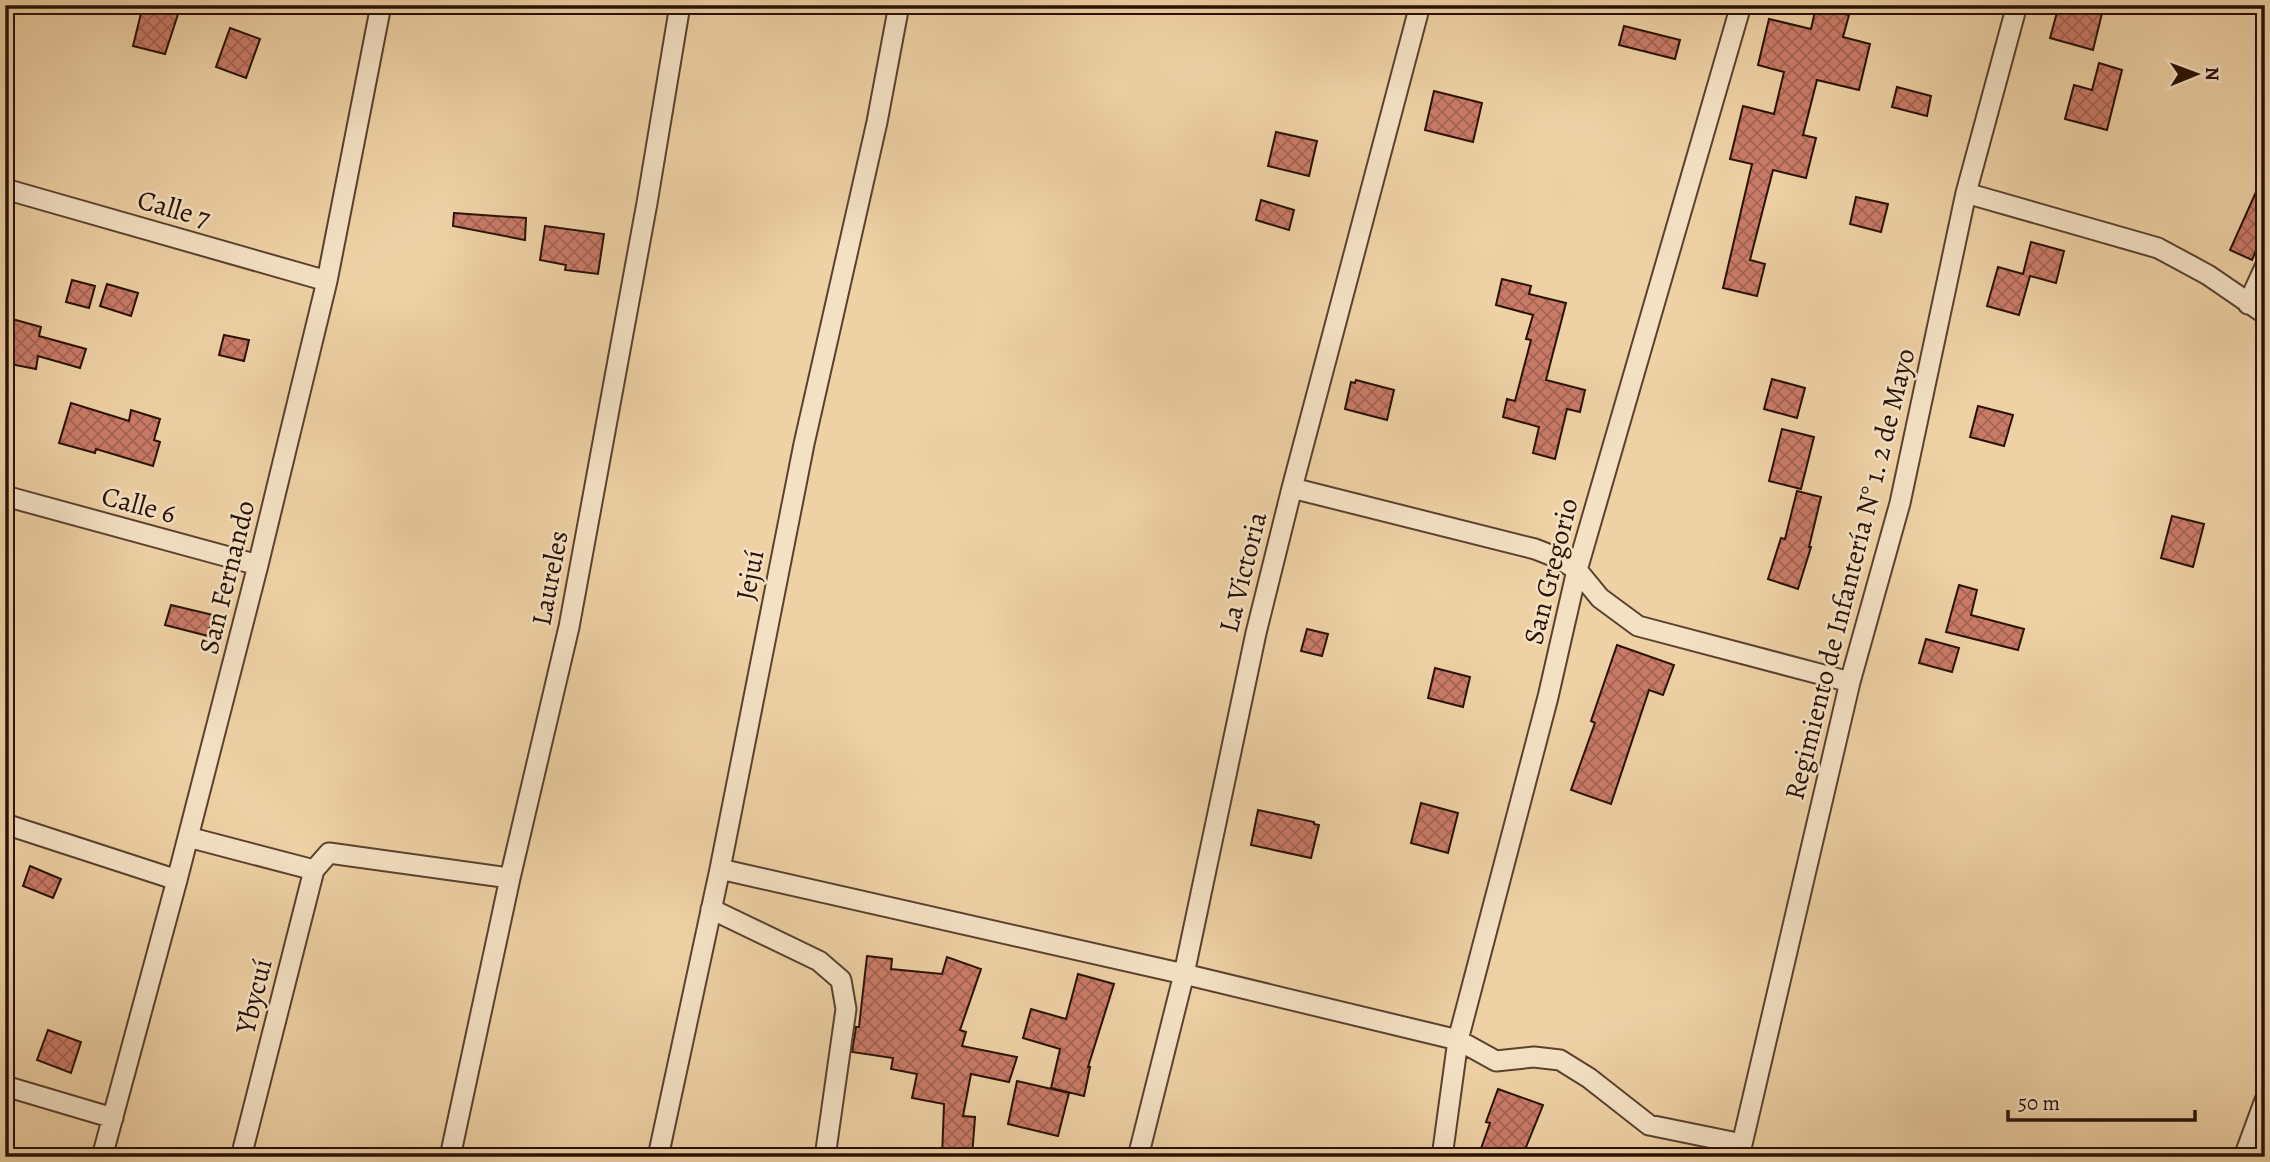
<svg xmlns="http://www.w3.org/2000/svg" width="2270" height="1162" font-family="Alegreya,serif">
  <defs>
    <pattern id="building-cross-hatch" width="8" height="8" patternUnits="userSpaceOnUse" patternTransform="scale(1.75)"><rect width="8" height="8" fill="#ca7b68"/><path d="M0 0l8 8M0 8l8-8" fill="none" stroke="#a46354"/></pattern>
  </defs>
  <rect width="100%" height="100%" fill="#eed1a5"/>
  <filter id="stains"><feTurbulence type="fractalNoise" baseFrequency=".00286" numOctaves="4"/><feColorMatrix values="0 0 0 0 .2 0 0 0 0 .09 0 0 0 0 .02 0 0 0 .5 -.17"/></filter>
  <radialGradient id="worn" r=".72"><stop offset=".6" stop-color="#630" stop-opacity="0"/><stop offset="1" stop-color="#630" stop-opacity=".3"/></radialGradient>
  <!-- building -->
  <path fill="url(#building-cross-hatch)" stroke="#291106" stroke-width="2" d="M 143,5 L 181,5 L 165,54 L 133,46 Z
    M 2059,5 L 2104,5 L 2093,50 L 2050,38 Z
    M 1816,7 L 1849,15 L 1843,37 L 1870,44 L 1859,90 L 1817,80 L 1803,135 L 1816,138 L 1806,178 L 1773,170 L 1750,260 L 1765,264 L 1757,296 L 1723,288 L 1752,164 L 1730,159 L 1743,106 L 1774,114 L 1784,72 L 1758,65 L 1769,19 L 1811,29 Z
    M 1624,26 L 1680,40 L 1675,59 L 1619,45 Z
    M 230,28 L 260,39 L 246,78 L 216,67 Z
    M 2099,63 L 2122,70 L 2107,130 L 2065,119 L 2074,85 L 2092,90 Z
    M 1897,87 L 1931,96 L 1927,116 L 1892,107 Z
    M 1434,91 L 1482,103 L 1473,142 L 1425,130 Z
    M 1276,132 L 1317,141 L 1309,176 L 1268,166 Z
    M 2265,172 L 2265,229 L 2252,260 L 2230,250 Z
    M 1856,197 L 1888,204 L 1881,232 L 1850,224 Z
    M 1261,200 L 1294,210 L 1289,230 L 1256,220 Z
    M 454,213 L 526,218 L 525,240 L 453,226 Z
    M 545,226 L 604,234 L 598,274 L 565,270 L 566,265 L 540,260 Z
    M 2031,242 L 2064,251 L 2056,283 L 2030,276 L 2019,315 L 1987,306 L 1998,267 L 2023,274 Z
    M 1502,279 L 1531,286 L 1529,294 L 1566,303 L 1546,380 L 1585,390 L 1580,412 L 1567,409 L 1555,459 L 1533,453 L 1539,427 L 1503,417 L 1507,399 L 1515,401 L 1531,340 L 1526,339 L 1533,315 L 1496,305 Z
    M 72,280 L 95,286 L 89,308 L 66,302 Z
    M 107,284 L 138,293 L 131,316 L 100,306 Z
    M 5,317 L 41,327 L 39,336 L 86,349 L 80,368 L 38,356 L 36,369 L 5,363 Z
    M 224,335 L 249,340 L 244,361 L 219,355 Z
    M 1772,379 L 1805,388 L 1797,418 L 1764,409 Z
    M 1356,380 L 1394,390 L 1387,420 L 1345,409 L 1351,382 L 1355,383 Z
    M 71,403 L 129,421 L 131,410 L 160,419 L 154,440 L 160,442 L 153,466 L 96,449 L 95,453 L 59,443 Z
    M 1978,406 L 2013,415 L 2004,446 L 1970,437 Z
    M 1782,429 L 1814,437 L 1801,489 L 1769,481 Z
    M 1797,491 L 1821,497 L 1809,547 L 1811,547 L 1798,589 L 1768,579 L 1781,538 L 1785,539 Z
    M 2172,516 L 2204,524 L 2193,567 L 2161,558 Z
    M 1959,585 L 1977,590 L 1971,615 L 2024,629 L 2018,650 L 1946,632 Z
    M 171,605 L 213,615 L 208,636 L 165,625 Z
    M 1307,629 L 1328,634 L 1322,656 L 1301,651 Z
    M 1926,639 L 1959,648 L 1952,672 L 1919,663 Z
    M 1617,645 L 1674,665 L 1663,695 L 1649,690 L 1611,804 L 1571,790 L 1595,723 L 1591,721 Z
    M 1435,668 L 1470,677 L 1463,707 L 1428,698 Z
    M 1421,803 L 1458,813 L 1448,853 L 1411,843 Z
    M 1258,810 L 1314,822 L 1314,824 L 1319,825 L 1311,858 L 1251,845 Z
    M 30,866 L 61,879 L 53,898 L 23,886 Z
    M 867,956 L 892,959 L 891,969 L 942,974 L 947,957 L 981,969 L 960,1030 L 966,1032 L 962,1046 L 1017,1057 L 1009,1082 L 971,1074 L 963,1116 L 975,1117 L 972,1157 L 942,1157 L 944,1104 L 912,1098 L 917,1074 L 891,1069 L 893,1058 L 852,1052 L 856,1027 L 859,1027 Z
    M 1078,974 L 1114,984 L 1088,1067 L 1090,1067 L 1084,1096 L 1051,1088 L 1060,1049 L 1023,1038 L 1031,1009 L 1066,1019 Z
    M 48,1030 L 81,1042 L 71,1073 L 37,1060 Z
    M 1017,1081 L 1069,1093 L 1058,1136 L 1008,1124 Z
    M 1498,1089 L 1543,1105 L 1522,1157 L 1478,1157 L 1490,1123 L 1486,1122 Z"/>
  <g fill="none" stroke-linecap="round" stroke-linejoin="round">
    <defs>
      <path id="street" d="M 5,189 L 327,281
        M 1966,193 L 2158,248 L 2208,275 L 2265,314
        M 2248,304 L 2265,267
        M 1292,488 L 1535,549 L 1558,558 L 1577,570 L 1600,598 L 1638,626 L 1850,682
        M 5,496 L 258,565
        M 5,824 L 177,880
        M 188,837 L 314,870
        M 720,869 L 1184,974 L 1458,1040 L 1496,1061 L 1534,1057 L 1560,1060 L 1589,1078 L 1649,1125 L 1742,1144
        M 711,909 L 819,961 L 841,980 L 846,1009 L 825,1157
        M 5,1086 L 113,1118
        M 102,1157 L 177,880 L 258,565 L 327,281 L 381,5
        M 241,1157 L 314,870 L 329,853 L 510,878
        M 450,1157 L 510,878 L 569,627 L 647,203 L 680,5
        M 658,1157 L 720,869 L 804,444 L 877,122 L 899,5
        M 1138,1157 L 1184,974 L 1256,633 L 1292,488 L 1420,5
        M 1442,1157 L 1458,1040 L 1548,697 L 1577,570 L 1741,5
        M 1739,1157 L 1850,682 L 1900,503 L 1966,193 L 2017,5
        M 2244,1157 L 2265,1100"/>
    </defs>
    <!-- street casing -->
    <use href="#street" stroke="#5a412e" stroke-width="23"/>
    <!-- street -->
    <use href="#street" stroke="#f4e1c4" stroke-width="19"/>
  </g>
  <g text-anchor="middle" stroke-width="5" stroke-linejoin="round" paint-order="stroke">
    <!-- street labels -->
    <g font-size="28" fill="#291106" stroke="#f4e1c4">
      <text transform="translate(174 208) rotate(16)" y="10">Calle 7</text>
      <text transform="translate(139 504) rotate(15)" y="10">Calle 6</text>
      <text transform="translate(1550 571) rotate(-76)" y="10">San Gregorio</text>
      <text transform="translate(1242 572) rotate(-76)" y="10">La Victoria</text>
      <text transform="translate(1849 574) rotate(-76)" y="10">Regimiento de Infantería N° 1. 2 de Mayo</text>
      <text transform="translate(749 575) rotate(-79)" y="10">Jejuí</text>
      <text transform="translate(226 577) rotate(-76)" y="10">San Fernando</text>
      <text transform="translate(549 578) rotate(-79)" y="10">Laureles</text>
      <text transform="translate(253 996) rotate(-76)" y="10">Ybycuí</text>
    </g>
  </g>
  <!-- margin -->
  <rect width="2270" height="1162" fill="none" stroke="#eed1a5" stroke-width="28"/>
  <rect x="7" y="7" width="2256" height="1148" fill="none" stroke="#291106" stroke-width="3.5"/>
  <rect x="14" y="14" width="2242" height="1134" fill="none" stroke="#291106" stroke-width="2"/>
  <!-- north arrow -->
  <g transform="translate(2196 74) rotate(89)" stroke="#f4e1c4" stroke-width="5" paint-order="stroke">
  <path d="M0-5L12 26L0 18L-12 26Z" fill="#291106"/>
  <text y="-10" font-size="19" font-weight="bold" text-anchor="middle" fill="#291106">N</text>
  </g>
  <!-- scale -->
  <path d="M2008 1110v10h187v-10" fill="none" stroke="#291106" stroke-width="3.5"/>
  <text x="2018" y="1110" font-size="21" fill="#291106" stroke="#f4e1c4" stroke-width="5" paint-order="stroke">50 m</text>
  <rect width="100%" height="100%" filter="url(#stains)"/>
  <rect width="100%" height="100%" fill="url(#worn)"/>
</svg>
